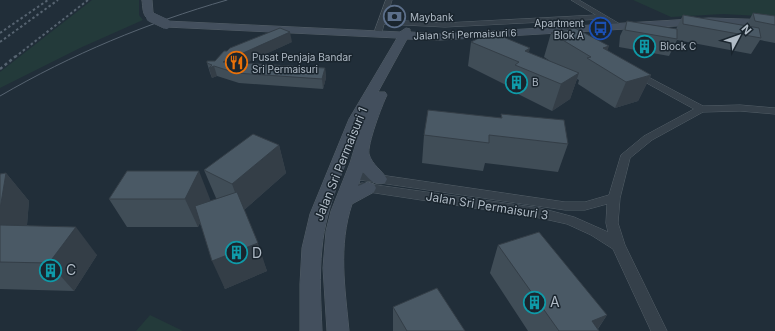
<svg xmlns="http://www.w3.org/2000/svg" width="775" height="331" font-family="Inter,sans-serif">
  <rect width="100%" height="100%" fill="#212e39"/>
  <!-- green -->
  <path fill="#233a3a" d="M 92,0 L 139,0 L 139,15 L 143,20 L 80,48 L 0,88 L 0,72 Z
    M 633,0 L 775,0 L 775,17 L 723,14 L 671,17 Z
    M 150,315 L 183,331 L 136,331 Z"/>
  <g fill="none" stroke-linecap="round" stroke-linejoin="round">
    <defs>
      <path id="street" d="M 386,0 L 392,0 L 386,20 L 445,23 L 596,15 L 571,0 L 579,0 L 625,27 L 619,28 L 602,19 L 445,27 L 384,24 L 382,32 L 376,32 L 375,30 Z
        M 635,70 L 703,106 L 740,105 L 775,108 L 775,114 L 740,111 L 703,112 L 652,140 L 630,158 L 620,198 L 618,223 L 625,245 L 667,331 L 651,331 L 613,249 L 591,235 L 567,224 L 540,218 L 362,191 L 358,190 L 356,187 L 358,184 L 362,183 L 540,208 L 574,217 L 608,232 L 606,223 L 607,204 L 585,210 L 565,210 L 353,179 L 347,175 L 353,171 L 565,202 L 585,202 L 609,195 L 621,155 L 644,136 L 694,109 L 632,75 L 631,73 Z"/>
      <path id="secondary" d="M 142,0 L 152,0 L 153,12 L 156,17 L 154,19 L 151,20 C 142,18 143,7 142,0 Z
        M 710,18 L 775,20 L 775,26 L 710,24 L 440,40 L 407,39 L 378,92 L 385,92 L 387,95 C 382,105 367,145 369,154 C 372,165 382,170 387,179 L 385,183 C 374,186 370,180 363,172 L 358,186 L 368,182 L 374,184 L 376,188 L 374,192 L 352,204 C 338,246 345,288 349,331 L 327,331 L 323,268 L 326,231 L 331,211 L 350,163 L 363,120 C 347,162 326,204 322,248 C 319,276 321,304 322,331 L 300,331 L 300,284 L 302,248 L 310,214 L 349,119 L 397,38 L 166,27 L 161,24 L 166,21 L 400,32 L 406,28 L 410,29 L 410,32 L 440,34 Z"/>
    </defs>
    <!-- street casing -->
    <use href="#street" stroke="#535e67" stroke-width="1"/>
    <!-- secondary casing -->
    <use href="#secondary" stroke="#535e67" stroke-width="1"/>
    <!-- street -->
    <use href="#street" fill="#35404a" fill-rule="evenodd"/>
    <!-- secondary -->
    <use href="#secondary" fill="#434f5d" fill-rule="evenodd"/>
    <!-- tram -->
    <path stroke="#576471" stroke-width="1" d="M 0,96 C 72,54 147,23 227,0"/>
    <!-- rail-far1 -->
    <path stroke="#576471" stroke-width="2" stroke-dasharray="2.5 2.5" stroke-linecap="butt" d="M 0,33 L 48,0
      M 0,42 L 58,0
      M 15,57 L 88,0"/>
    <!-- rail -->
    <path stroke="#576471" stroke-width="2.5" stroke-dasharray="3 3" stroke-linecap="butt" d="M 0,69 L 16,56"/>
    <defs>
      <path id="secondary-bridge" d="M 151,17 L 166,24"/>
    </defs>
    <!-- secondary-bridge casing -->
    <use href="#secondary-bridge" stroke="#535e67" stroke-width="10" stroke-linecap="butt"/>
    <!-- secondary-bridge -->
    <use href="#secondary-bridge" stroke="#434f5d" stroke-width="10"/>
  </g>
  <!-- wall -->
  <path fill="#404d57" d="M 753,13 L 775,16 L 775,43 L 760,40 L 751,54 L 677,40 L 669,56 L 619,47 L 620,36 L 627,21 L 676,29 L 683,15 L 746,26 Z
    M 551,33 L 608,51 L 651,75 L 638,101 L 615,108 L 578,84 L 579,80 L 577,79 L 570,99 L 552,111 L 510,90 L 510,87 L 468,66 L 471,42 L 529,53 L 550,61 L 544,57 Z
    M 292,42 L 245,63 L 325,68 L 326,78 L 323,89 L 239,83 L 217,76 L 212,78 L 210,73 L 207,63 L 215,61 L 227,51 Z
    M 501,114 L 568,144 L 558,172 L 485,163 L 483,171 L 422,163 L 424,135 L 501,118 Z
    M 279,145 L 286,173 L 244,210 L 267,271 L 225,289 L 200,223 L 198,227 L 127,227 L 109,199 L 210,199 L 209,202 L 217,199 L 216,198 L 204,170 Z
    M 6,173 L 29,201 L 27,225 L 97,255 L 74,291 L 0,289 L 0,174 Z
    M 498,245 L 607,315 L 598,329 L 599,331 L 528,331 L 490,273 Z
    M 393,307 L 465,331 L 393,331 Z"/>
  <!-- shaded-wall -->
  <path fill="#343e47" d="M 290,32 L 292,42 L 229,71 L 223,62 Z
    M 609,46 L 602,67 L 603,48 Z
    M 530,48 L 525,69 L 525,51 Z
    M 214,66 L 217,76 L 212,78 L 209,68 Z
    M 325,68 L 326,78 L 323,89 L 322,79 Z
    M 579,73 L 570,99 L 552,111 L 561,84 Z
    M 651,75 L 638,101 L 615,108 L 626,82 Z
    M 279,145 L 286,173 L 242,212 L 232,184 Z
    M 199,171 L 210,199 L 198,227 L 185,199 Z
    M 6,173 L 29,201 L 25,249 L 0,257 L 0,209 Z
    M 76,227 L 97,255 L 74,291 L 49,263 Z
    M 258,243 L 267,271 L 225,289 L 212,261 Z
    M 607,315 L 596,331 L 592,321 Z"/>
  <!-- building -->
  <path fill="#4a5965" stroke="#343e47" d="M 753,13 L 775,16 L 775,25 L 755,21 Z
    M 683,15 L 759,28 L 761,38 L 683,24 Z
    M 627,21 L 677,29 L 677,39 L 625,30 Z
    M 280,28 L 290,32 L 223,62 L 325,68 L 322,79 L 236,73 L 214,66 L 209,68 L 212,65 L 207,63 L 207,61 L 215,61 L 224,51 L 227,51 L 230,48 Z
    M 575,28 L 609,46 L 603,48 L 651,75 L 626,82 L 587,58 L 591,57 L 551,33 Z
    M 491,32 L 530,48 L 525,51 L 579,73 L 561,84 L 515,65 L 519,62 L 471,42 Z
    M 428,110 L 502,118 L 501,114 L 564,120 L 568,144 L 489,135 L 489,143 L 424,135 Z
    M 253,134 L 279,145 L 232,184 L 204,170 Z
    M 127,171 L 199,171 L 185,199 L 109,199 Z
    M 6,173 L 0,209 L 0,174 Z
    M 237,192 L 258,243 L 212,261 L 195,206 Z
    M 0,225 L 76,227 L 49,263 L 0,262 Z
    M 539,232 L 607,315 L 592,321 L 599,331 L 559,331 L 498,245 Z
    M 437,288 L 465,331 L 407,331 L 393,307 Z"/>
  <!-- icons -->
  <defs>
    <symbol id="bank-ring" viewBox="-11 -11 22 22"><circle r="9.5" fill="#1a252e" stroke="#5c6f8a" stroke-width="1.5"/><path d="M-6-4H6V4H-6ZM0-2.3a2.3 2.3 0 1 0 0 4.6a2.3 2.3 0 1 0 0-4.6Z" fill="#5c6f8a"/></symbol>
    <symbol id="bus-ring" viewBox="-11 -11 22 22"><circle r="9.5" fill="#1a252e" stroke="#1a4fb4" stroke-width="1.5"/><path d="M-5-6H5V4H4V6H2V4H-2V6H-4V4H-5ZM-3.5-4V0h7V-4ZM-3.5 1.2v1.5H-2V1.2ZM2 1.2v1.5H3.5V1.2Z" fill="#1a4fb4"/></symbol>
    <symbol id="building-ring" viewBox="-11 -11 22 22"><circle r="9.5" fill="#1a252e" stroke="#0f9aa8" stroke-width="1.5"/><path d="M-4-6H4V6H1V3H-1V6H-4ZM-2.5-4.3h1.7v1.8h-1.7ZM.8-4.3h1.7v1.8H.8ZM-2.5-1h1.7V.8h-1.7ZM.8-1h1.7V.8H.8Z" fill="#0f9aa8"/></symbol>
    <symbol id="restaurant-ring" viewBox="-11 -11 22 22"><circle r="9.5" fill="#1a252e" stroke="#e8710a" stroke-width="1.5"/><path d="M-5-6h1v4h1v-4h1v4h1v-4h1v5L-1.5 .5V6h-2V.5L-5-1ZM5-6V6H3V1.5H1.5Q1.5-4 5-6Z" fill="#e8710a"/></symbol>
  </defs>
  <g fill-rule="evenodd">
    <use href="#bank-ring" x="382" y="4" width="25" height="25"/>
    <use href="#bus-ring" x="588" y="16" width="25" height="25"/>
    <use href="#building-ring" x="632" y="34" width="25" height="25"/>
    <use href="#restaurant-ring" x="224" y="50" width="25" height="25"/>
    <use href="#building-ring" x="504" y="70" width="25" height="25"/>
    <use href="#building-ring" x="224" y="240" width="25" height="25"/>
    <use href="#building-ring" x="38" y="258" width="25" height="25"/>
    <use href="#building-ring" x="522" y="290" width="25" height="25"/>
  </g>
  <g text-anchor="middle" stroke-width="3" stroke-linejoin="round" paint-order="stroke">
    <!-- far-poi labels -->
    <g font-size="10" fill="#b0bbc6" stroke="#1a252e" text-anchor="start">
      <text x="410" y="21">Maybank</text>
      <text x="584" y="27" text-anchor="end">Apartment<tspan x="584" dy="12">Blok A</tspan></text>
      <text x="660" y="50">Block C</text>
      <text x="252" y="61">Pusat Penjaja Bandar<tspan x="252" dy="12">Sri Permaisuri</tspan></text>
      <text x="532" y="86">B</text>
    </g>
    <!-- far-street labels -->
    <g font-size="10" fill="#b0bbc6" stroke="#1a252e">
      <text transform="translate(465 34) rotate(-2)" y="4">Jalan Sri Permaisuri 6</text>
    </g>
    <!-- street labels -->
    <g font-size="12" fill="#b0bbc6" stroke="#1a252e">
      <text transform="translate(341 164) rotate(-68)" y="4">Jalan Sri Permaisuri 1</text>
      <text transform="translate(487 206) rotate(9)" y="4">Jalan Sri Permaisuri 3</text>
    </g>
    <!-- near-poi labels -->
    <g font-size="14" fill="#b0bbc6" stroke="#1a252e" text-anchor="start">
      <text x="252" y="258">D</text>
      <text x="66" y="275">C</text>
      <text x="550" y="307">A</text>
    </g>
  </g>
  <!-- north arrow -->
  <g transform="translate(739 36) rotate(49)" stroke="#1a252e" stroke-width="3" paint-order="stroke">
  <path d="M0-3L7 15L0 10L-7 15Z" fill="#b0bbc6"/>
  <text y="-6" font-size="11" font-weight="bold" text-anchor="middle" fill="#b0bbc6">N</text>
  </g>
</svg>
